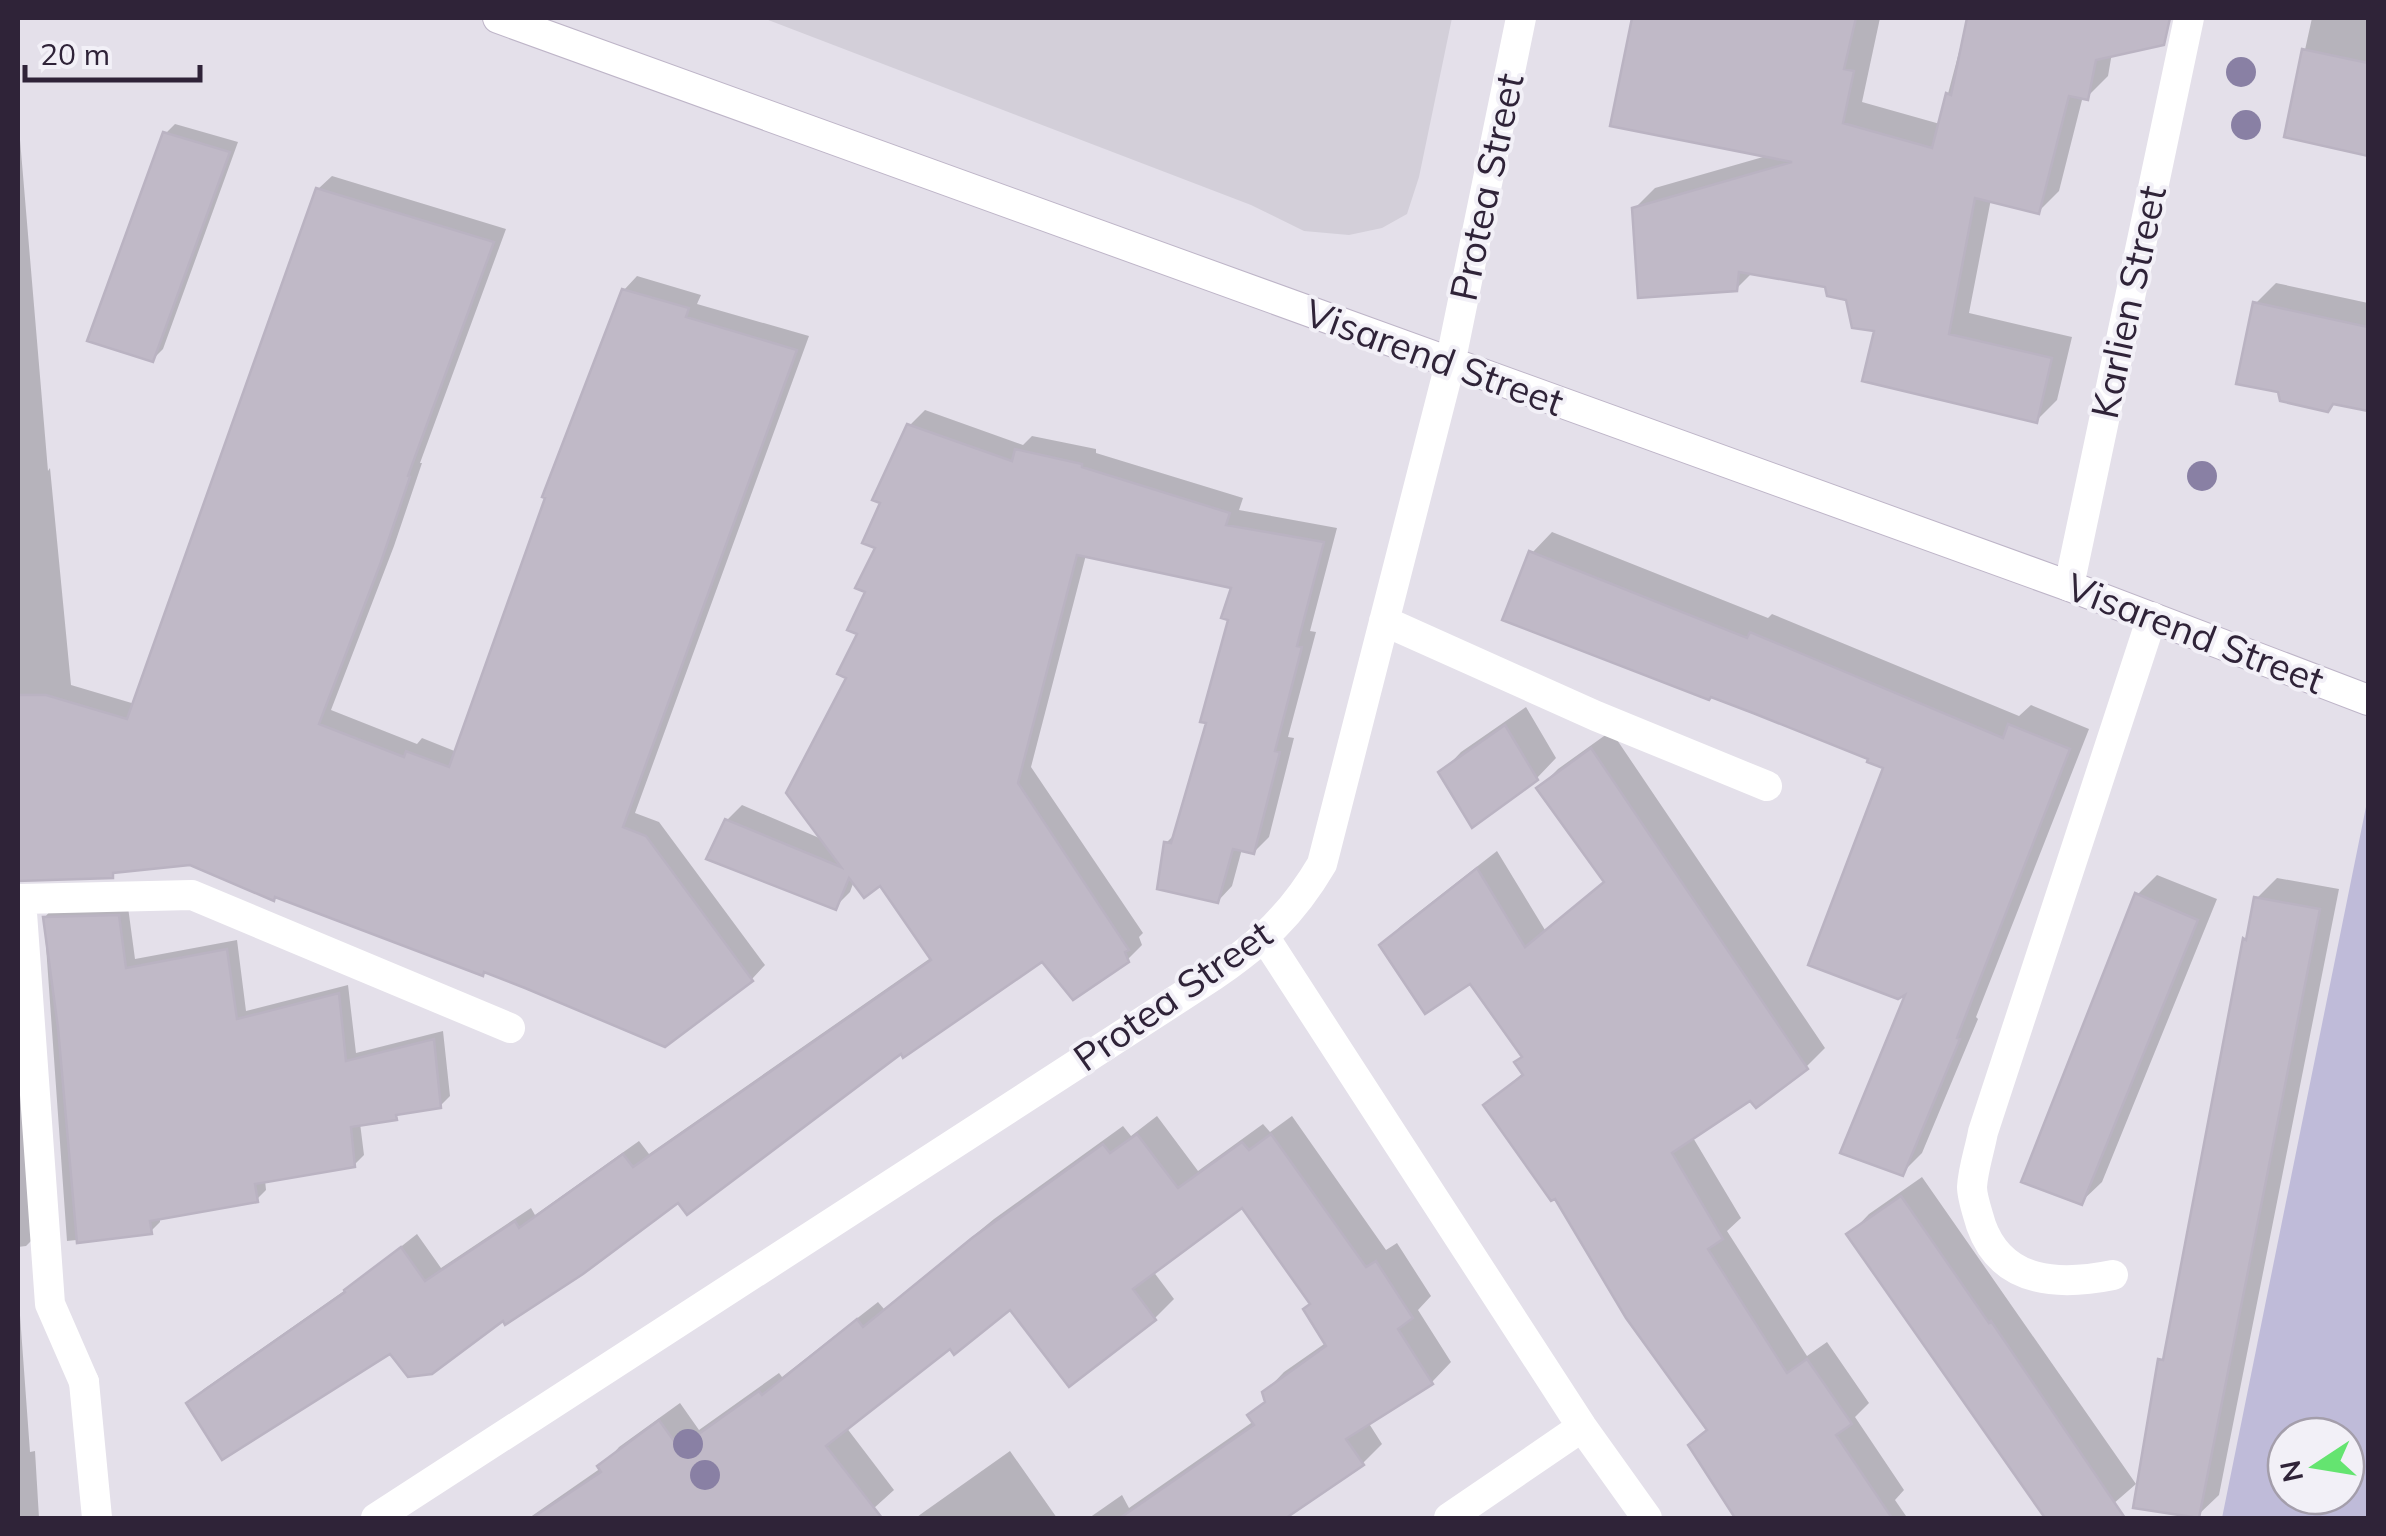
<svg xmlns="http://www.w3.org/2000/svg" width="2386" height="1536" font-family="Mulish,sans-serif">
  <rect width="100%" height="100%" fill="#e4e0ea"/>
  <!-- built -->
  <path fill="#d3cfd9" d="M 763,18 L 1452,18 L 1419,177 L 1407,214 L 1382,228 L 1349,235 L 1304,231 L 1251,205 Z"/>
  <!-- green -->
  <path fill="#bfbbd9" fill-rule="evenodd" d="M 2368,797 L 2368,1518 L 2222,1518 ZM 2286,1436 L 2346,1436 L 2346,1496 L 2286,1496 Z"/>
  <!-- shadow -->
  <path fill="#0003" d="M 1679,18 L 1880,18 L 1862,102 L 1940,124 L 1968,18 L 2136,18 L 2133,32 L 2112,53 L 2108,76 L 2087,97 L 2083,96 L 2059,191 L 2038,212 L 1991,199 L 1969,313 L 2072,337 L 2057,400 L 2036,421 L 1877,329 L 1848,298 L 1828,285 L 1753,272 L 1736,289 L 1634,209 L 1655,188 L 1770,155 L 1671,49 Z
    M 2312,18 L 2368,18 L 2368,154 L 2286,136 Z
    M 18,116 L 48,471 L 50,468 L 71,685 L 135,704 L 318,189 L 332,176 L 506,229 L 420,463 L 422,463 L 394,546 L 331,710 L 417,744 L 422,738 L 457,752 L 624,290 L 637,276 L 701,295 L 697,304 L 809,336 L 635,813 L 659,822 L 765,965 L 752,979 L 664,1045 L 526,986 L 190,863 L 118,870 L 112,876 L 18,879 Z
    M 175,124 L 238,142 L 163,349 L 153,359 L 165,134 Z
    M 2276,283 L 2368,303 L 2368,409 L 2335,401 L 2256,303 Z
    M 925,410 L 1023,445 L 1032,436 L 1096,449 L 1096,453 L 1243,498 L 1239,510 L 1337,528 L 1310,631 L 1316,632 L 1288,737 L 1294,738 L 1269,837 L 1254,852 L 1242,849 L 1232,886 L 1218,901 L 1166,843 L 1177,832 L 1209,721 L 1231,618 L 1234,586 L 1086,555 L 1031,767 L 1143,933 L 1139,937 L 1142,945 L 1127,960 L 1043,958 L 504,1318 L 189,1404 L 204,1389 L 351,1286 L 417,1234 L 441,1268 L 531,1208 L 535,1215 L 639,1141 L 649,1154 L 932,957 L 881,882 L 854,881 L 850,892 L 835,907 L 727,820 L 742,805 L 824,840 L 850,676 L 879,547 L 883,502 L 910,425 Z
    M 1552,532 L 1768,618 L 1772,614 L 2019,716 L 2031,705 L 2089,729 L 1976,1017 L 1978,1019 L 1922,1153 L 1902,1173 L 1911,987 L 1887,767 L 1532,553 Z
    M 1526,707 L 1556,758 L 1536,779 L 1441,773 L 1461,752 Z
    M 1611,731 L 1825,1048 L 1806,1067 L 1692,1136 L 1741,1218 L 1727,1231 L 1807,1356 L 1827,1342 L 1869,1403 L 1855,1417 L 1904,1490 L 1895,1500 L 1906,1516 L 1903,1518 L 1770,1518 L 1691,1446 L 1708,1428 L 1555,1195 L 1486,1105 L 1524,1072 L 1524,1056 L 1470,980 L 1382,945 L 1401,926 L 1497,851 L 1545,930 L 1606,880 L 1539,788 L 1558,769 Z
    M 2157,875 L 2217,899 L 2102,1182 L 2081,1202 L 2137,895 Z
    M 2277,878 L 2339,889 L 2219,1495 L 2198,1515 L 2161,1360 L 2167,1354 L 2245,939 L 2250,935 L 2256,899 Z
    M 128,907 L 135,959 L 237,940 L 246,1011 L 348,985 L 356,1053 L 443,1031 L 450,1096 L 440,1106 L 402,1111 L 395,1118 L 360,1123 L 364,1155 L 354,1165 L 265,1180 L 266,1190 L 256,1200 L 160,1217 L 160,1222 L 150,1232 L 67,1241 L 44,918 L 53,908 Z
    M 18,920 L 40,1232 L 26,1246 L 18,1247 Z
    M 1157,1116 L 1198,1171 L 1263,1124 L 1270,1132 L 1292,1116 L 1386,1250 L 1397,1243 L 1431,1296 L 1418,1310 L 1451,1362 L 1432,1382 L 1368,1422 L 1382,1444 L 1363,1463 L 1285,1518 L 1089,1518 L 1122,1495 L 1129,1508 L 1254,1421 L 1250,1415 L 1267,1399 L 1265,1392 L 1284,1372 L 1327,1342 L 1312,1303 L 1242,1204 L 1153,1271 L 1174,1299 L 1155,1318 L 1069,1383 L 1011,1306 L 950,1346 L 846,1427 L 894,1490 L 863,1518 L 529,1518 L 601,1468 L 619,1447 L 680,1403 L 699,1430 L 779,1373 L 782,1377 L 878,1302 L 884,1309 L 994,1219 L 1123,1126 L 1131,1136 Z
    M 1922,1177 L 2136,1484 L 2097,1518 L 2048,1518 L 1849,1235 L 1869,1214 Z
    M 18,1288 L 30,1452 L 35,1451 L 39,1518 L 18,1518 Z
    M 1010,1451 L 1057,1518 L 916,1518 L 921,1514 Z"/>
  <!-- building -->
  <path fill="#c0b9c7" stroke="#bab3c2" stroke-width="2.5" d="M 1632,18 L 1856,18 L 1844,69 L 1854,71 L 1843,123 L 1932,148 L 1946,93 L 1951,95 L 1967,18 L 2170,18 L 2164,45 L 2096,60 L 2088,100 L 2069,96 L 2039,214 L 1975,198 L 1949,334 L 2052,358 L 2037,423 L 1862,381 L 1874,331 L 1852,328 L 1846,300 L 1827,296 L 1825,287 L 1739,272 L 1737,291 L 1638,298 L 1632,208 L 1792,162 L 1610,126 Z
    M 2302,49 L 2368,63 L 2368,156 L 2284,137 Z
    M 163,132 L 230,152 L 153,362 L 87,341 Z
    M 316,188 L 494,242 L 408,476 L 410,477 L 381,562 L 319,724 L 404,757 L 406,751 L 449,767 L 545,498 L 542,497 L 622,289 L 689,308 L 686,317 L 797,350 L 623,827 L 646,836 L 753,981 L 665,1047 L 525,988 L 484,972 L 483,976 L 275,897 L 274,901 L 190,865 L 113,873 L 113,878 L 18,881 L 18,695 L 46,695 L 127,719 Z
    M 2253,302 L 2368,327 L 2368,411 L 2333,404 L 2328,412 L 2280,401 L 2278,392 L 2236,384 Z
    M 907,424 L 1012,461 L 1015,449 L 1082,464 L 1082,467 L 1230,513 L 1226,525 L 1324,542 L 1297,646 L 1302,647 L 1275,751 L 1280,752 L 1254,854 L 1233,849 L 1218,903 L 1157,889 L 1164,842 L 1171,843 L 1206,723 L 1200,722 L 1228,620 L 1221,618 L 1231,588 L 1077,555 L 1018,783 L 1129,950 L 1125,952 L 1129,962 L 1073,1000 L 1042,962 L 903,1058 L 901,1054 L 687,1215 L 678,1203 L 583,1274 L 505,1325 L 503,1321 L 432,1374 L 408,1377 L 390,1354 L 222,1460 L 186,1403 L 345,1292 L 344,1290 L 401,1247 L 425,1281 L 515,1221 L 519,1228 L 623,1154 L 633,1167 L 931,960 L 880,886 L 864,898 L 849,878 L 836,910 L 706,859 L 725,819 L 841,867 L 786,793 L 846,678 L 837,674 L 857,634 L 847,630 L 865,592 L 855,588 L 875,548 L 862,543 L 880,503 L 872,500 Z
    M 1529,551 L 1747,638 L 1750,632 L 2003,738 L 2008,724 L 2070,749 L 1957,1038 L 1960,1039 L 1903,1176 L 1840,1153 L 1905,995 L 1898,999 L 1808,965 L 1883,768 L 1867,762 L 1868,759 L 1753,713 L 1711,697 L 1709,700 L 1502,620 Z
    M 1505,725 L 1538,780 L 1472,828 L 1438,772 Z
    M 1591,748 L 1808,1069 L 1756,1108 L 1750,1101 L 1672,1153 L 1723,1239 L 1708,1249 L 1787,1373 L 1807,1359 L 1852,1424 L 1836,1435 L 1892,1518 L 1735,1518 L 1688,1445 L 1707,1430 L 1626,1318 L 1555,1199 L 1551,1201 L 1483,1105 L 1523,1075 L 1514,1062 L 1522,1057 L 1470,984 L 1425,1014 L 1379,945 L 1477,868 L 1525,947 L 1604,882 L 1536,788 Z
    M 2135,893 L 2198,920 L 2082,1205 L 2021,1182 Z
    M 2254,897 L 2320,909 L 2199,1518 L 2133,1508 L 2158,1359 L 2163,1360 L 2243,938 L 2246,940 Z
    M 119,915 L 126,968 L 227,949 L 237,1019 L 339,993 L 346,1061 L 434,1039 L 441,1108 L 396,1115 L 397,1120 L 351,1127 L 355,1167 L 255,1184 L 258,1202 L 150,1221 L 152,1234 L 77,1243 L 58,1028 L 43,917 Z
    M 1137,1134 L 1178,1188 L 1242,1142 L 1249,1150 L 1271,1134 L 1366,1267 L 1376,1261 L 1413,1318 L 1398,1329 L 1433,1384 L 1346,1439 L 1364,1465 L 1286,1518 L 1120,1518 L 1254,1425 L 1247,1415 L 1265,1402 L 1262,1392 L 1326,1346 L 1303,1309 L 1310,1304 L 1242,1208 L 1133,1289 L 1156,1320 L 1069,1387 L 1010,1310 L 954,1355 L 950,1349 L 826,1446 L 882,1518 L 532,1518 L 601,1472 L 597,1466 L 659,1420 L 679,1448 L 759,1391 L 762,1395 L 857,1319 L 863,1327 L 972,1238 L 1103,1144 L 1110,1153 Z
    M 1901,1196 L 1989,1323 L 1991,1321 L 2125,1518 L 2045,1518 L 1846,1234 Z"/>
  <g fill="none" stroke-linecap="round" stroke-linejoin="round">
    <defs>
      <path id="secondary" d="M 498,18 L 2069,586 L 2368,700"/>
    </defs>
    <!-- secondary casing -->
    <use href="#secondary" stroke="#beb5c8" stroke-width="32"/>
    <!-- lane -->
    <path stroke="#fff" stroke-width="30" d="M 84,1382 L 50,1304 L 21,899 L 192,895 L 510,1028"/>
    <!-- street -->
    <path stroke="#fff" stroke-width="30" d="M 2069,586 L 2189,18
      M 1384,621 L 1596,716 L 1767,786
      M 1265,938 L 1582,1427 L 1647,1518
      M 2113,1275 C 2059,1286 2002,1284 1981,1225 C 1978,1214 1972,1198 1972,1187 C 1973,1169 1980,1149 1983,1132 L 2152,617
      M 84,1382 L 97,1518
      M 376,1518 L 1213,976 C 1261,943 1292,915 1322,864 L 1450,364 L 1521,18
      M 1449,1518 L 1582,1427"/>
    <!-- secondary -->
    <use href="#secondary" stroke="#fff" stroke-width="30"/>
  </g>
  <!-- trees -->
  <g fill="#8980a4">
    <circle cx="2241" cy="72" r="15"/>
    <circle cx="2246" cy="125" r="15"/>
    <circle cx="2202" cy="476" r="15"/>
    <circle cx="688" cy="1444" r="15"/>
    <circle cx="705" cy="1475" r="15"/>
  </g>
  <g text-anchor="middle" stroke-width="8" stroke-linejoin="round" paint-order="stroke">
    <!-- street labels -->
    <g font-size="38" fill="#2f2338" stroke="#f2f0f7">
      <text transform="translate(1487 187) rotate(-78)" y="13">Protea Street</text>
      <text transform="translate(2129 302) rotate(-78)" y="13">Karlien Street</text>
      <text transform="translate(1434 358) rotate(20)" y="13">Visarend Street</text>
      <text transform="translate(2195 634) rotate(21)" y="13">Visarend Street</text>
      <text transform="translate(1173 996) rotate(-35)" y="13">Protea Street</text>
    </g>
  </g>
  <!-- border -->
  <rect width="2386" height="1536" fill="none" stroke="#2f2338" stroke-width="40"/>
  <!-- north arrow -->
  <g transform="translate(2316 1466) rotate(258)"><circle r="48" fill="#f2f0f7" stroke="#a49eab" stroke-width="2.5"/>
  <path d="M0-8L18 38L0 25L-18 38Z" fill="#64e470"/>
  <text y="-15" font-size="28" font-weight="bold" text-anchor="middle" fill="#2f2338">N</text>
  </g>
  <!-- scale -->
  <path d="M25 65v15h175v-15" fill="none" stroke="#2f2338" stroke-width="5"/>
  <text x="40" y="65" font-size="30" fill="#2f2338" stroke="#f2f0f7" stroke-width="8" paint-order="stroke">20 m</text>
</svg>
